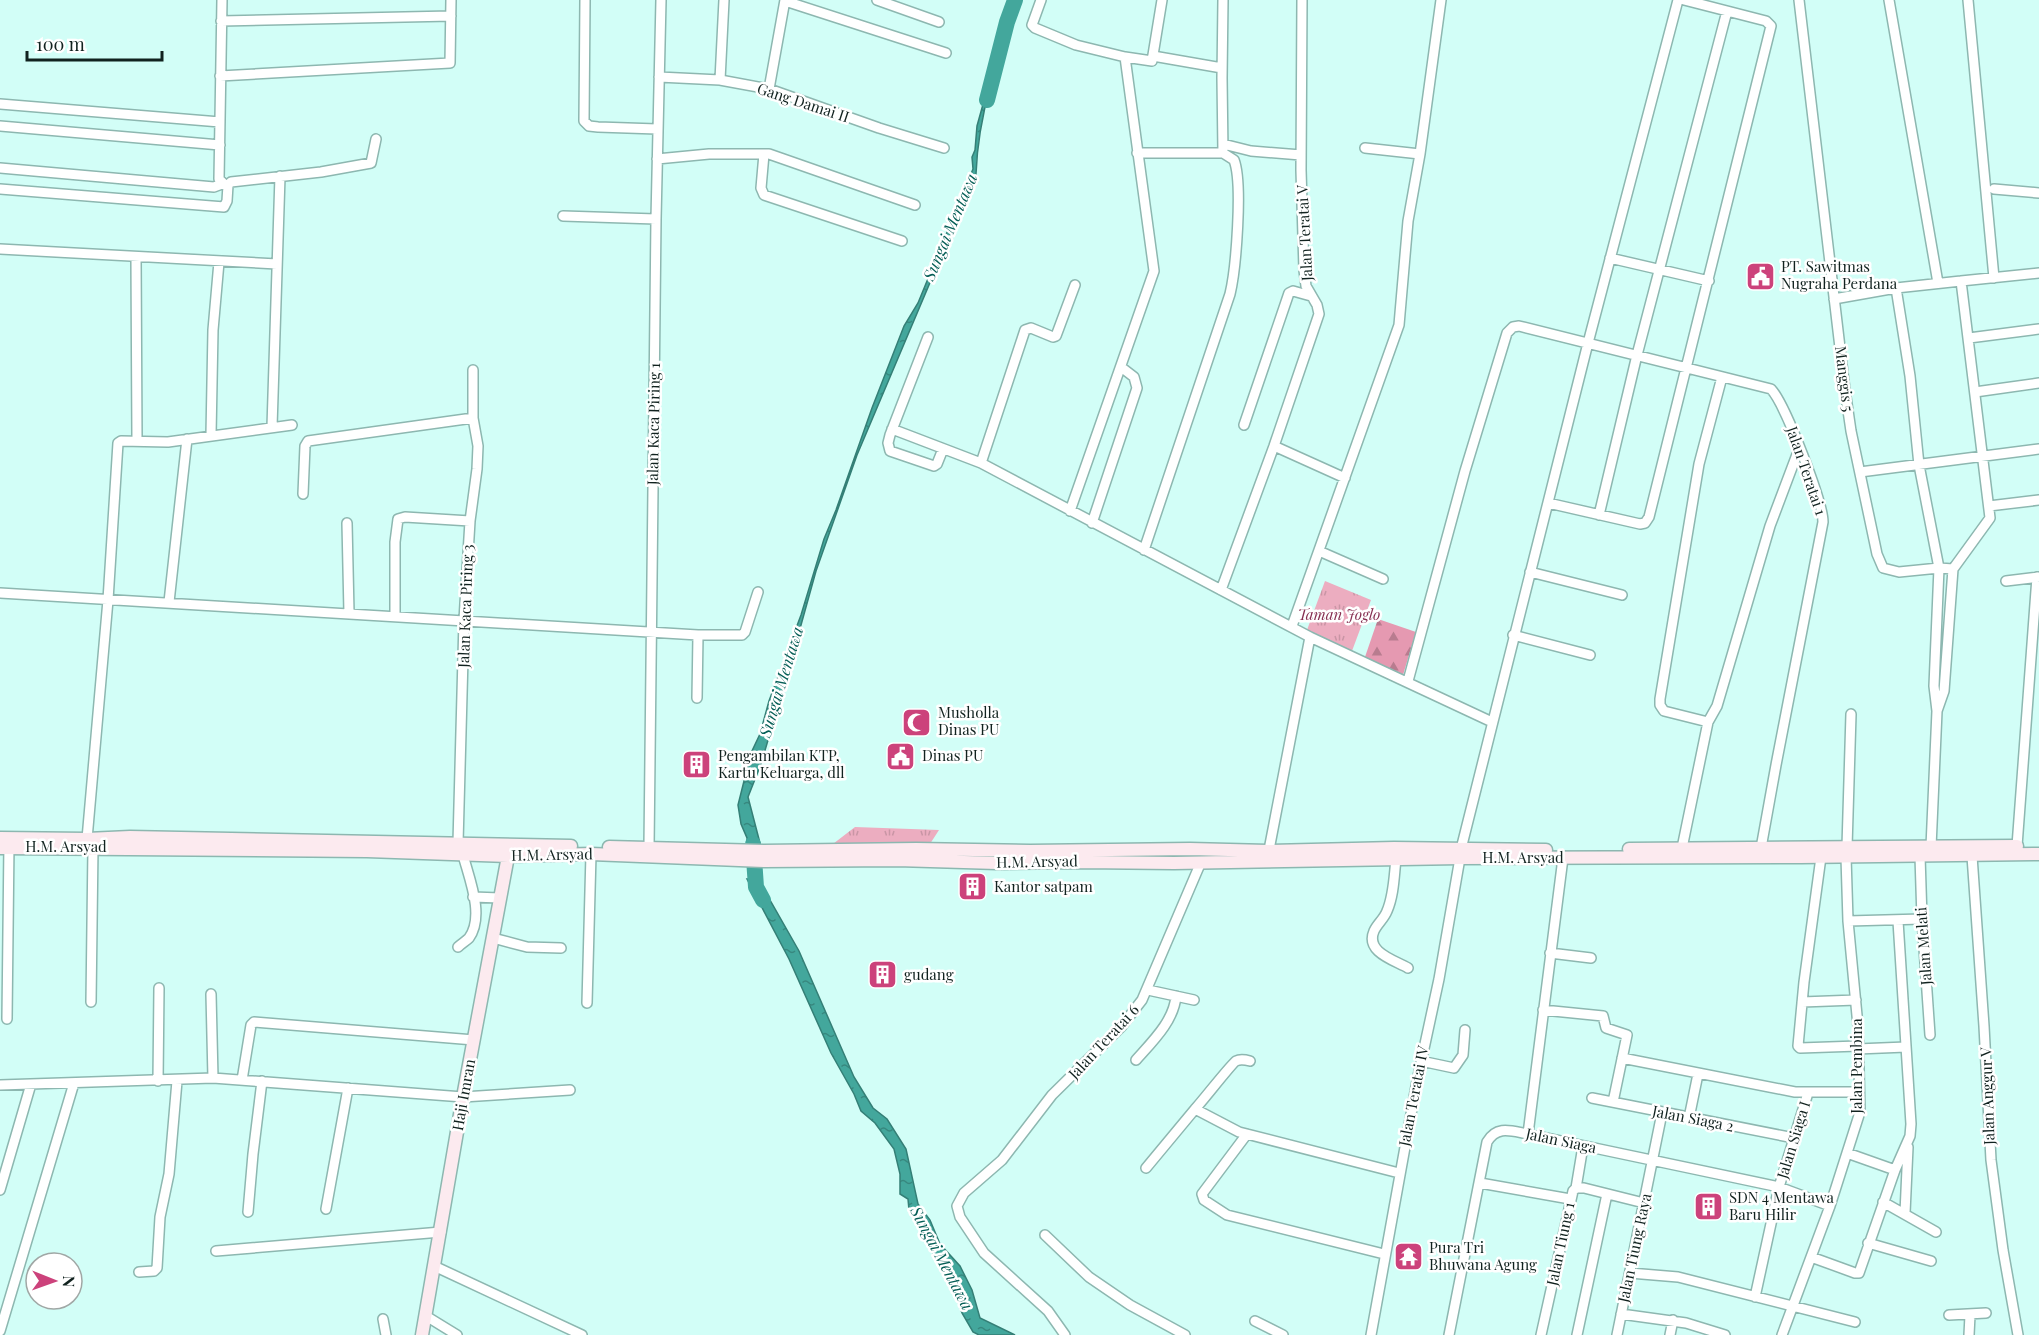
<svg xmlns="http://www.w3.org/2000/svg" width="2039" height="1335" font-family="'Playfair Display',serif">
  <defs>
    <pattern id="forest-firs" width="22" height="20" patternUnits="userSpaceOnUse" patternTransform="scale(1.5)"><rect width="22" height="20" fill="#e599b1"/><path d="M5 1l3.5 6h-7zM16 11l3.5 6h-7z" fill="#b87c8f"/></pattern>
    <pattern id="park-tufts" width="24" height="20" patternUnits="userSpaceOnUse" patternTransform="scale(1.5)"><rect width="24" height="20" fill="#ecadc0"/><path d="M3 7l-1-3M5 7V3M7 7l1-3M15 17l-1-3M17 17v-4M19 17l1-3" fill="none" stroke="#c995a5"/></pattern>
    <pattern id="water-ripples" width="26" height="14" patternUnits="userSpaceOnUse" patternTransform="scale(1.5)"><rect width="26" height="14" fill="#43a79c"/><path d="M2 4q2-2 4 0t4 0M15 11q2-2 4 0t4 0" fill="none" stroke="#37887f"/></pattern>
  </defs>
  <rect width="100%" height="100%" fill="#d2fef7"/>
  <!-- forest -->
  <path fill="url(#forest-firs)" d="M 1378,619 L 1416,632 L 1403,675 L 1365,657 Z"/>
  <!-- park -->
  <path fill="url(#park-tufts)" d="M 1325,581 L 1371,600 L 1352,651 L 1307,630 Z
    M 855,827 L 939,830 L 928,847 L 829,847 Z"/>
  <!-- water -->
  <path fill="url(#water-ripples)" stroke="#347f76" stroke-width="1.5" d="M 1015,0 L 1019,0 C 998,56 978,114 976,174 L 857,455 L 816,571 L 786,679 L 761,764 L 748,797 L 761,847 L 747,846 L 747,838 L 741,824 L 738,805 L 751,753 L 760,734 L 769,701 L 801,615 L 824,539 L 836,510 L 872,408 L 904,326 L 918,303 L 973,169 L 972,157 L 975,150 L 977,126 L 1004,29 L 1004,21 Z
    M 747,879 L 758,879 L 799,951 L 854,1077 L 873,1108 L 887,1119 L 906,1149 L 918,1204 L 930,1220 L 940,1244 L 960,1266 L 972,1290 L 980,1318 L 1015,1335 L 979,1335 L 973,1332 L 962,1313 L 947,1270 L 935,1257 L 925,1235 L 909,1210 L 908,1199 L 900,1194 L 900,1174 L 894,1149 L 875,1123 L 861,1111 L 854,1094 L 831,1053 L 789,959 Z"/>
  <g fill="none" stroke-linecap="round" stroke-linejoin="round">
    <!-- river -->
    <path stroke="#43a79c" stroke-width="16" d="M 987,100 L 1007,22 L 1015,0
      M 753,844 L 756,887 L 763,900"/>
    <defs>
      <path id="street" d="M 222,0 L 219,179 L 226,186
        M 585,0 L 584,121 L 589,126 L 598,127 L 657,129
        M 877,0 L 939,22
        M 1041,0 L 1032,25 L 1035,28 L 1076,45 L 1125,57
        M 1799,0 L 1845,390 L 1851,431 L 1877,554 L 1883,568 L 1899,572 L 1939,568 L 1953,569
        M 1889,0 L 1938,283
        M 1968,0 L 1994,278
        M 785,1 L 946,53
        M 221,21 L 451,16
        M 1153,56 L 1222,68
        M 220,76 L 450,63 L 451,0
        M 659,77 L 720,80 L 769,89 L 879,128 L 944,148
        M 720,80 L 724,0
        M 769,89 L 785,0
        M 0,104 L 220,122
        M 0,126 L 220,145
        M 1223,144 L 1251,151 L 1301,155
        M 1365,148 L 1420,154
        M 1137,153 L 1223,153
        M 764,154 L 761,188 L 764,195 L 902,241
        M 657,159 L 709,154 L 769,154 L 915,205
        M 0,168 L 214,187 L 222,184
        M 0,189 L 224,207 L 227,201 L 228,185 L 231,182 L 321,172 L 371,163 L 376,139
        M 1994,189 L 2039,193
        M 563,216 L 656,219
        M 0,249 L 277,264
        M 136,257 L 137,441
        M 1610,258 L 1709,281
        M 1896,288 L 1910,376 L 1919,465 L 1939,568 L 1934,686 L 1937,711 L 1931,847
        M 1834,299 L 1896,288 L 1961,281
        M 928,337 L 890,435 L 888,443 L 890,451 L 934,466 L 937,464 L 943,449
        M 1969,338 L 2039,329
        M 1975,392 L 2039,383
        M 1244,425 L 1289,293 L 1293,291 L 1311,296
        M 272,427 L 280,176
        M 892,429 L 981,463 L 1310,637 L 1268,855
        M 211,435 L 213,330 L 219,262
        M 1274,446 L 1345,478
        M 981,463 L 1025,330 L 1031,328 L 1053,337 L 1056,336 L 1075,285
        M 1860,472 L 2039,449
        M 303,494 L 305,446 L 308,441 L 473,418
        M 1548,503 L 1640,524 L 1645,523 L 1649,517 L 1771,26 L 1766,21 L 1684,0
        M 1989,506 L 2039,500
        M 1070,511 L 1154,271 L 1125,57 L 1152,61 L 1162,0
        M 1599,515 L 1637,355 L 1727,11
        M 347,523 L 349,613
        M 1092,523 L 1137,388 L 1134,377 L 1121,367
        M 1144,550 L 1230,294 C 1236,269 1243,183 1234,160 L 1223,153 L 1222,78 L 1223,0
        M 1319,551 L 1383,579
        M 1530,572 L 1622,595
        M 2006,581 L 2039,577
        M 1221,590 L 1274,446 L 1319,314 L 1317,305 L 1306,286 L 1304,270 L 1301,170 L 1302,0
        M 0,593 L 698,635 L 742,635 L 745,632 L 758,592
        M 169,602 L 187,439
        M 395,616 L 395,542 L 398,519 L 405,517 L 470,521
        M 1292,626 L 1399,325 L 1408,221 L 1420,154 L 1441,0
        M 1513,635 L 1590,655
        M 1310,637 L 1492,722
        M 1408,681 L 1465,471 L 1507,333 L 1513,327 L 1519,326 L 1771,389 C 1785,404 1823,502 1823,522 L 1776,765 L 1761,848
        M 697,698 L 698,635
        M 1937,711 L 1944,691 L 1953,569 L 1990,518 L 1961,281 L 2039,273
        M 1708,722 L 1664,711 L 1660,705 L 1660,699 L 1699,464 L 1722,377
        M 87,839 L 108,600 L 118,443 L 121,441 L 168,442 L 292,425
        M 458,843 L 464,620 L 470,521 L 477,469 L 478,446 L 473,418 L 473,370
        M 2017,846 L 2037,577
        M 649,847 L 656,219 L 661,0
        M 1847,847 L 1851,714
        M 1682,848 L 1708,722 L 1717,706 L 1770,526 L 1799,449
        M 1461,849 L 1588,343 L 1678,0
        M 1920,856 L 1922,919 L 1930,1035
        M 1972,856 L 1984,1026 L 1991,1160 L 2003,1250 L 2018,1335
        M 1821,857 L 1804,982 L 1798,1046 L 1800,1048 L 1858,1046
        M 1396,859 C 1394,876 1394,895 1387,911 C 1384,919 1377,924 1374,931 C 1365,952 1394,960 1408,968
        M 473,897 L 500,898
        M 1848,921 L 1922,919
        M 493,938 L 527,947 L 561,948
        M 458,947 C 461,944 466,941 469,938 C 485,916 469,878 463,855
        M 1550,953 L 1591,958
        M 1148,990 L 1194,1000
        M 211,994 L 213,1078
        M 91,1002 L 93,847
        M 1802,1002 L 1856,1000
        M 587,1003 L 591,854
        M 1543,1010 L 1603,1016 L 1606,1028 L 1627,1035 L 1613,1102
        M 7,1019 L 9,843
        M 1857,1049 L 1906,1047
        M 1622,1058 L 1795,1092 L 1859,1092
        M 1136,1060 C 1152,1042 1174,1021 1176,996
        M 1421,1061 L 1454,1068 L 1463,1055 L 1465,1030
        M 242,1080 L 251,1025 L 254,1022 L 474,1040
        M 158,1081 L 159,988
        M 0,1085 L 213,1078 L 463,1097 L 570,1090
        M 1592,1098 L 1794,1138
        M 1195,1109 C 1201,1103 1232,1063 1236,1061 C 1240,1059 1246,1060 1250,1061
        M 1689,1118 L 1698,1074
        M 1247,1134 L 1202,1194 L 1204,1200 L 1227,1215 L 1384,1254
        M 1528,1134 L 1563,858
        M 1847,1153 L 1895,1170
        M 1146,1168 L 1195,1109 L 1239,1132 L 1399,1173
        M 1480,1183 L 1570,1199
        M 1576,1188 L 1583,1146
        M 0,1190 L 31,1084
        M 1883,1202 L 1936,1232
        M 326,1209 L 348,1088
        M 248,1212 L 253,1154 L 262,1081
        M 1905,1213 L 1908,1147
        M 1045,1235 L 1089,1277 L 1130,1305 L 1185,1335
        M 1868,1243 L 1931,1261
        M 216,1251 L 441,1232
        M 1811,1257 L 1855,1273 L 1859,1273 L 1895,1170 L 1910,1136 L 1911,1124 L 1898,921
        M 434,1266 L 582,1335
        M 139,1272 L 154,1271 L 157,1268 L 160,1217 L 169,1174 L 177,1081
        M 1630,1273 L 1678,1277 L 1855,1322
        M 1755,1297 L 1779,1187 L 1808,1093
        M 1621,1314 L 1686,1323 L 1725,1335
        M 1949,1315 L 1986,1313
        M 426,1316 L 457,1335
        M 383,1319 L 386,1335
        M 1255,1321 L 1283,1335
        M 0,1331 L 74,1083
        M 1065,1335 L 1048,1311 L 984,1253 L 960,1217 L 957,1206 L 964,1193 L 1002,1160 L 1052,1095 L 1121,1027 L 1142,1000 L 1201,862
        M 1371,1335 L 1417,1081 L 1439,979 L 1460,858
        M 1449,1335 L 1487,1142 C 1497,1125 1511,1131 1528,1134 L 1779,1187 L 1830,1206
        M 1541,1335 L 1573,1191 L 1576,1188 L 1584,1188 L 1644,1203
        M 1577,1335 L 1607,1194
        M 1617,1335 L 1662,1113
        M 1670,1335 L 1673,1320
        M 1782,1335 L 1830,1206 L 1860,1112 L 1858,1026 L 1848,921 L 1846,857
        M 1969,1335 L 1970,1315"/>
      <path id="secondary" d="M 0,838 L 87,839 L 130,837 L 571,846
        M 609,847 L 764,851 L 916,849 L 1030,851 L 1190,849 L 1268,851 L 1394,848 L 1546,850
        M 0,848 L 367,851 L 508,856 L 591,854 L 764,861 L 897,860 L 997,863 L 1082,862 L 1174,863 L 1460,858 L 1801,857 L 2039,854
        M 1629,849 L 2017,846
        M 422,1335 L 463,1097 L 508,856"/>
    </defs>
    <!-- street casing -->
    <use href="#street" stroke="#8db7b0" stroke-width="12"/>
    <!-- secondary casing -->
    <use href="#secondary" stroke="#8db7b0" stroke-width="15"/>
    <!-- street -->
    <use href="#street" stroke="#fff" stroke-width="9"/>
    <!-- secondary -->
    <use href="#secondary" stroke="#fceaef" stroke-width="12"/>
  </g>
  <!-- icons -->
  <defs>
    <symbol id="civic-square" viewBox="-11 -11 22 22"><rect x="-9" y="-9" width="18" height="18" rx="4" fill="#cc427b" stroke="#fff"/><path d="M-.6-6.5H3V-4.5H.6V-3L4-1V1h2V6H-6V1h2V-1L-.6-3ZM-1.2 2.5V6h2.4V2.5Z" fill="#fff"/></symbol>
    <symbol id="mosque-square" viewBox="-11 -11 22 22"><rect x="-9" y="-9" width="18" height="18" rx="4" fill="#cc427b" stroke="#fff"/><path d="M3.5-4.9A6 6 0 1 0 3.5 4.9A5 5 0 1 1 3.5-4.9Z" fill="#fff"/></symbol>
    <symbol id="building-square" viewBox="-11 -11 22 22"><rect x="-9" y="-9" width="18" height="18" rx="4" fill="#cc427b" stroke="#fff"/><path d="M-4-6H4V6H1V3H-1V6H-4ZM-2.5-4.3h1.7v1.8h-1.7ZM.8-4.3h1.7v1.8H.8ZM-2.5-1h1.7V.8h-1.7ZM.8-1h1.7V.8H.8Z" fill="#fff"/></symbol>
    <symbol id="temple-square" viewBox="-11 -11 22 22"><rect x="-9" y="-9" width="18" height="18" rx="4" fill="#cc427b" stroke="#fff"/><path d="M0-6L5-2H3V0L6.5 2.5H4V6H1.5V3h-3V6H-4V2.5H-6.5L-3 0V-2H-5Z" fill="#fff"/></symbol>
  </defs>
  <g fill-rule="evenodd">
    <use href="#civic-square" x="1744" y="260" width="33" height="33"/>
    <use href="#mosque-square" x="900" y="706" width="33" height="33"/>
    <use href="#civic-square" x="884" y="740" width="33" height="33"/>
    <use href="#building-square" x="680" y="748" width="33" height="33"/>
    <use href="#building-square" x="956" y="870" width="33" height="33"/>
    <use href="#building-square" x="866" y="958" width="33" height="33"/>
    <use href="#building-square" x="1692" y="1190" width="33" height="33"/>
    <use href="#temple-square" x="1392" y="1240" width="33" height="33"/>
  </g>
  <g text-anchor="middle" stroke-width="5" stroke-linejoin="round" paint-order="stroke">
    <!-- street labels -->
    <g font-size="15" fill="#11221f" stroke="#fff">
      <text transform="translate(803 103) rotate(18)" y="5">Gang Damai II</text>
      <text transform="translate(1305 233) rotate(-93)" y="5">Jalan Teratai V</text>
      <text transform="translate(1844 379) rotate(83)" y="5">Manggis 5</text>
      <text transform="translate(654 424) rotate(-89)" y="5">Jalan Kaca Piring 1</text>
      <text transform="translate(1806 471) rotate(71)" y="5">Jalan Teratai 1</text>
      <text transform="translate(466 606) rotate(-88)" y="5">Jalan Kaca Piring 3</text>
      <text x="66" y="852">H.M. Arsyad</text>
      <text transform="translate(552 855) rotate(-1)" y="5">H.M. Arsyad</text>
      <text x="1523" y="863">H.M. Arsyad</text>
      <text transform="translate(1037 862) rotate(-1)" y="5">H.M. Arsyad</text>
      <text transform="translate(1924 946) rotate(-94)" y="5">Jalan Melati</text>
      <text transform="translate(1104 1042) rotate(-47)" y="5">Jalan Teratai 6</text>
      <text transform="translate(1857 1066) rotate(-90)" y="5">Jalan Pembina</text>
      <text transform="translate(464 1095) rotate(-80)" y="5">Haji Imran</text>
      <text transform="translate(1414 1096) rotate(-79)" y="5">Jalan Teratai IV</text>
      <text transform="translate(1988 1096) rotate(-92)" y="5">Jalan Anggur V</text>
      <text transform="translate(1693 1119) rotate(11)" y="5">Jalan Siaga 2</text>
      <text transform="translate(1794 1140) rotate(-73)" y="5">Jalan Siaga I</text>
      <text transform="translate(1561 1141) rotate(12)" y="5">Jalan Siaga</text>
      <text transform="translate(1561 1244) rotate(-78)" y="5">Jalan Tiung 1</text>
      <text transform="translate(1635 1248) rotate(-78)" y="5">Jalan Tiung Raya</text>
    </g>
    <!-- poi labels -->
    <g font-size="15" fill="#11221f" stroke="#fff" text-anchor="start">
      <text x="1781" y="272">PT. Sawitmas<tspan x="1781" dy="17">Nugraha Perdana</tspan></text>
      <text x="938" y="718">Musholla<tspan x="938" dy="17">Dinas PU</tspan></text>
      <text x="718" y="761">Pengambilan KTP,<tspan x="718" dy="17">Kartu Keluarga, dll</tspan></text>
      <text x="922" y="761">Dinas PU</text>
      <text x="994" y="892">Kantor satpam</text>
      <text x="904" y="980">gudang</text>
      <text x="1729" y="1203">SDN 4 Mentawa<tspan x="1729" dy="17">Baru Hilir</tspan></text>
      <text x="1429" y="1253">Pura Tri<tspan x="1429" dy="17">Bhuwana Agung</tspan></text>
    </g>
    <!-- park labels -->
    <g font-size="15" font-style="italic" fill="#862f51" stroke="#fff">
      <text x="1339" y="620">Taman Joglo</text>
    </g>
    <!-- water labels -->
    <g font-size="16" font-style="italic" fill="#055e56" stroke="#fff">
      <text transform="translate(950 227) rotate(-67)" y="6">Sungai Mentawa</text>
      <text transform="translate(781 682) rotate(-73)" y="6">Sungai Mentawa</text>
      <text transform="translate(942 1258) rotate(62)" y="6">Sungai Mentawa</text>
    </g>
  </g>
  <!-- north arrow -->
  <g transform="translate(54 1281) rotate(91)"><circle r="28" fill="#ffffff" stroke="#a0a7a5" stroke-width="1.5"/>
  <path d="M0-4.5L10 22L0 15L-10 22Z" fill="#cc427b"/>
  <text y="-9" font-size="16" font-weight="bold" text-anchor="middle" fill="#11221f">N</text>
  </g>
  <!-- scale -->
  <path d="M27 51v9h135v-9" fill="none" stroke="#11221f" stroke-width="3"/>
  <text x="36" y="51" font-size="18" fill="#11221f" stroke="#ffffff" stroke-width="4.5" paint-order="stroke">100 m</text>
</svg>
